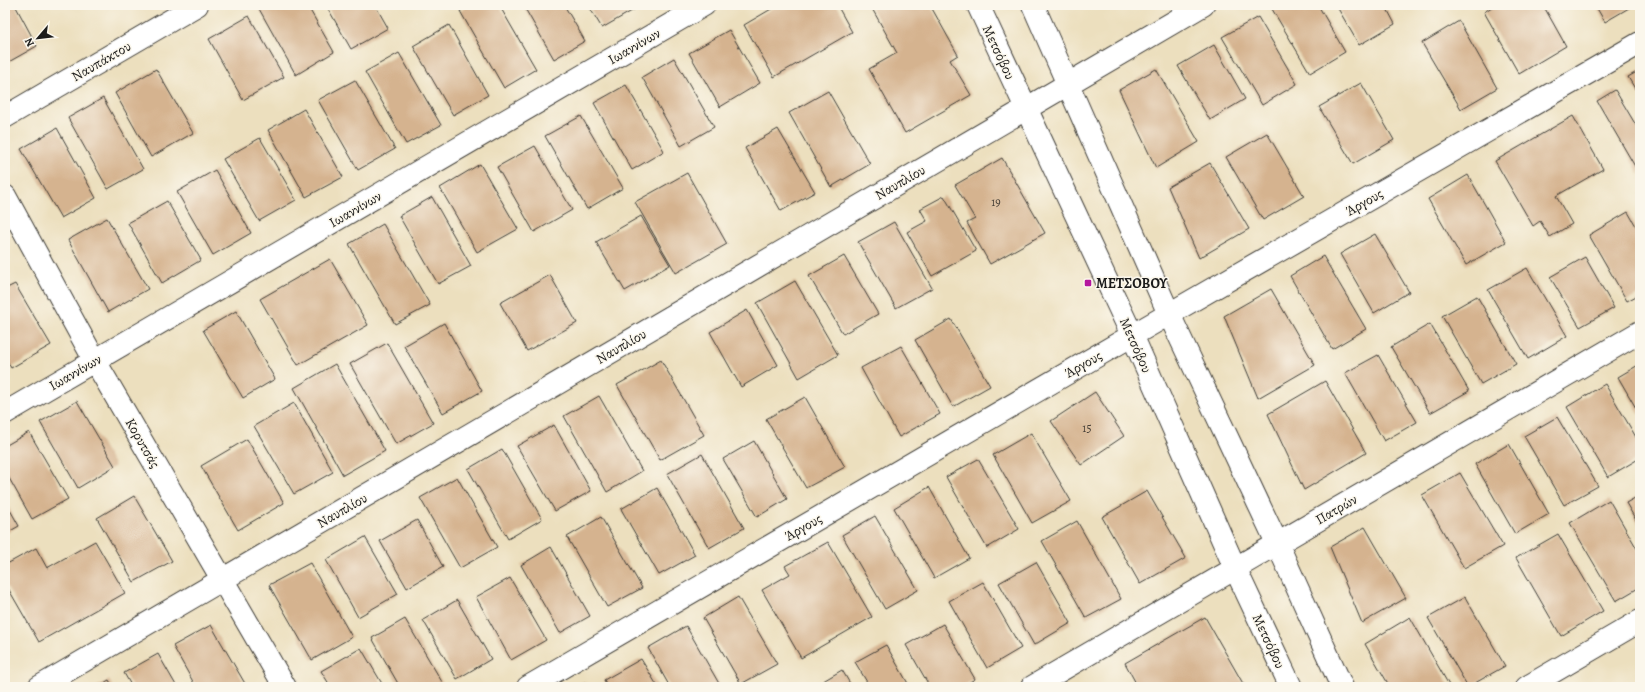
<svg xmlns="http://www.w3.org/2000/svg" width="1645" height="692" font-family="Alegreya,serif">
  <rect width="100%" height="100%" fill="#fbf7ec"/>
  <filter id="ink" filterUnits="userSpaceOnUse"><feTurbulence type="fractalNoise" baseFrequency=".025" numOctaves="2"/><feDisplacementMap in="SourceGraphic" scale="8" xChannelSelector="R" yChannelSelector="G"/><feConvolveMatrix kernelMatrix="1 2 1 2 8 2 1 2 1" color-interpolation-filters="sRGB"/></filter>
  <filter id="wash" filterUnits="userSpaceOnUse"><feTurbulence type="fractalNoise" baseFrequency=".012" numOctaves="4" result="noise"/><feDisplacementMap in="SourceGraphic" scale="16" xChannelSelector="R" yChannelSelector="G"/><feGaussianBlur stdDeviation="0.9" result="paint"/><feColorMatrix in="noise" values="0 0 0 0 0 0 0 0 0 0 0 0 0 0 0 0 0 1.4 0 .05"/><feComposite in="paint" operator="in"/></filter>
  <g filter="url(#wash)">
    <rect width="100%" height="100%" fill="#ecdfbe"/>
    <g id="blocks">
      <!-- building -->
      <path fill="#d5b38f" d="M 5,5 L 15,5 L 37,46 L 5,64 Z
        M 262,5 L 307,5 L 334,52 L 296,75 L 258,7 Z
        M 326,5 L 375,5 L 388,28 L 351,49 Z
        M 470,5 L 499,5 L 536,69 L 504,88 L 460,11 Z
        M 523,5 L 564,5 L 585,41 L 554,59 Z
        M 588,5 L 635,5 L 637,8 L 602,28 Z
        M 778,5 L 837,5 L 852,32 L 774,77 L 744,25 Z
        M 870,5 L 930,5 L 958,55 L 950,60 L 971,95 L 905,133 L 869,69 L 897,53 Z
        M 1279,5 L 1318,5 L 1345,52 L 1310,73 L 1272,9 Z
        M 1336,5 L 1385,5 L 1395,24 L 1359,45 Z
        M 1495,5 L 1543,5 L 1566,46 L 1519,74 L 1484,12 Z
        M 1595,5 L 1634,5 L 1605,22 Z
        M 249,16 L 284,77 L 243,100 L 209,39 Z
        M 1258,17 L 1297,84 L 1262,105 L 1222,37 Z
        M 1459,21 L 1497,88 L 1461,109 L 1422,43 Z
        M 449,25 L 488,95 L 453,115 L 413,46 Z
        M 729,30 L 760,83 L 720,107 L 689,53 Z
        M 1214,45 L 1245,99 L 1210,120 L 1178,66 Z
        M 399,53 L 441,125 L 406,144 L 365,72 Z
        M 674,58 L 714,127 L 681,146 L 642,77 Z
        M 156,69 L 193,133 L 151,157 L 115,93 Z
        M 1156,69 L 1199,142 L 1156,168 L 1119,90 Z
        M 1640,70 L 1640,97 L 1628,77 Z
        M 355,80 L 395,149 L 358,170 L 318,100 Z
        M 1361,83 L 1394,140 L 1353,164 L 1319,107 Z
        M 626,85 L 664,151 L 632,170 L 594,103 Z
        M 1615,90 L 1640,132 L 1640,175 L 1597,101 Z
        M 828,91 L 870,164 L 831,187 L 789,113 Z
        M 103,98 L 143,169 L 108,189 L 68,118 Z
        M 304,109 L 343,177 L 306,197 L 268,130 Z
        M 581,116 L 623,188 L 587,209 L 545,136 Z
        M 1573,116 L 1603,169 L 1556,196 L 1572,224 L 1550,237 L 1540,221 L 1533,226 L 1495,161 Z
        M 57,128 L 96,198 L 61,218 L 21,149 Z
        M 778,129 L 815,192 L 781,211 L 745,148 Z
        M 1267,133 L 1304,196 L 1263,220 L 1226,157 Z
        M 260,138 L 296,200 L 259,221 L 223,159 Z
        M 535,146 L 572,210 L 534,232 L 497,167 Z
        M 1002,158 L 1045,233 L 990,264 L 967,223 L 975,219 L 955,185 Z
        M 1210,163 L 1249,229 L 1199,258 L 1168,187 Z
        M 480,164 L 518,229 L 477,252 L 440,188 Z
        M 215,170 L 251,233 L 213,255 L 177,192 Z
        M 687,173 L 727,244 L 676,273 L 635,202 Z
        M 1468,175 L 1506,242 L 1466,265 L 1428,199 Z
        M 944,196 L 976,251 L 932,276 L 907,232 L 927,221 L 920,209 Z
        M 432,197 L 471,266 L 438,284 L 399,216 Z
        M 167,201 L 201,260 L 162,283 L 128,223 Z
        M 1628,212 L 1640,233 L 1640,294 L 1627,301 L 1589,235 Z
        M 641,216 L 670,265 L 625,291 L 596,242 Z
        M 107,218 L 148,289 L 108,312 L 68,240 Z
        M 894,222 L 932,288 L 896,308 L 858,242 Z
        M 383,224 L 430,305 L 395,324 L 349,244 Z
        M 1375,234 L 1409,292 L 1374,313 L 1340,254 Z
        M 844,256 L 878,314 L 843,334 L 809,276 Z
        M 1323,256 L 1366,329 L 1332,349 L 1290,276 Z
        M 1585,257 L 1614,308 L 1580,327 L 1550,277 Z
        M 330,259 L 368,325 L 298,365 L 260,299 Z
        M 1527,268 L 1567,336 L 1528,359 L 1488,290 Z
        M 550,275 L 577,323 L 527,351 L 500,303 Z
        M 795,281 L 838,355 L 799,378 L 757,303 Z
        M 15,284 L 51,345 L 11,368 L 5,357 L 5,289 Z
        M 1271,289 L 1315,365 L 1258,398 L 1224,316 Z
        M 1477,296 L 1516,364 L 1481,384 L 1442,316 Z
        M 747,310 L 778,365 L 741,387 L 710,332 Z
        M 236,311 L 275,379 L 243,398 L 203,330 Z
        M 951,319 L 990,386 L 953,407 L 915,340 Z
        M 444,323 L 482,391 L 443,413 L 404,346 Z
        M 1430,324 L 1469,391 L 1430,413 L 1391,347 Z
        M 387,343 L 433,423 L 396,444 L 350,364 Z
        M 901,346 L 940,414 L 899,437 L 861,368 Z
        M 1378,355 L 1417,422 L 1384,441 L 1345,373 Z
        M 661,360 L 704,435 L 660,460 L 617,385 Z
        M 335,364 L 385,451 L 343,475 L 294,388 Z
        M 1640,364 L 1640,415 L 1618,377 Z
        M 1325,381 L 1366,453 L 1304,490 L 1268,414 Z
        M 1605,384 L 1640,444 L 1640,458 L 1608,477 L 1567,407 Z
        M 1095,392 L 1124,436 L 1081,465 L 1051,421 Z
        M 599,396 L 642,471 L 607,492 L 564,416 Z
        M 805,397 L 845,467 L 806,488 L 766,419 Z
        M 77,401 L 115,466 L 78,488 L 40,422 Z
        M 294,403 L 333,472 L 294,494 L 254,426 Z
        M 1557,417 L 1598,486 L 1564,505 L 1524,436 Z
        M 554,425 L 591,491 L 555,511 L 517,446 Z
        M 29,432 L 68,499 L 32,519 L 5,471 L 5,446 Z
        M 1031,433 L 1071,501 L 1032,523 L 993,455 Z
        M 247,439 L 284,503 L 238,530 L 201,466 Z
        M 754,441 L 787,499 L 757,517 L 723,459 Z
        M 1509,444 L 1549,514 L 1515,534 L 1475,464 Z
        M 502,449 L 542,519 L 508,539 L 468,469 Z
        M 702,454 L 744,528 L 709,548 L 667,474 Z
        M 978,459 L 1019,529 L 987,548 L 946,477 Z
        M 1460,473 L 1503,546 L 1464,568 L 1422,495 Z
        M 457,477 L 497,547 L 460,568 L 420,498 Z
        M 929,487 L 969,558 L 934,578 L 894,508 Z
        M 657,488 L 695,555 L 659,575 L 621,509 Z
        M 1147,491 L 1186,558 L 1140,584 L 1102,517 Z
        M 1640,495 L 1640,527 L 1626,503 Z
        M 134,496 L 172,561 L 134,582 L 97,518 Z
        M 1609,500 L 1640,554 L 1640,587 L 1616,601 L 1570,523 Z
        M 5,501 L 19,526 L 5,534 Z
        M 875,516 L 918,590 L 885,609 L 842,535 Z
        M 601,517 L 642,588 L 607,607 L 567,537 Z
        M 417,520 L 443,567 L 407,588 L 380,541 Z
        M 1077,521 L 1121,599 L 1086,618 L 1042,541 Z
        M 1365,527 L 1406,598 L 1362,623 L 1330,547 Z
        M 1558,534 L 1603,611 L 1561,636 L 1516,558 Z
        M 365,537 L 398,594 L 358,617 L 326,560 Z
        M 95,541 L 125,593 L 39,642 L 5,583 L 5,565 L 36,548 L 47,568 Z
        M 828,542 L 872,617 L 801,658 L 762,590 L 790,574 L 785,566 Z
        M 551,547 L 590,616 L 560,633 L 521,565 Z
        M 1036,562 L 1071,623 L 1034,645 L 999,583 Z
        M 310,563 L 352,637 L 312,660 L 269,585 Z
        M 510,578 L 546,640 L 511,660 L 476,597 Z
        M 983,582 L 1021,648 L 987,668 L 949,601 Z
        M 738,597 L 777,664 L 741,684 L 703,618 Z
        M 1465,597 L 1505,666 L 1468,687 L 1428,618 Z
        M 457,600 L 491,659 L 457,679 L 423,620 Z
        M 1205,617 L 1245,687 L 1138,687 L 1125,663 Z
        M 1410,617 L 1450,687 L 1390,687 L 1365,644 Z
        M 405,619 L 445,687 L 400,687 L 372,638 Z
        M 943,624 L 975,679 L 961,687 L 930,687 L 906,645 Z
        M 211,625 L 247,687 L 196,687 L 173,646 Z
        M 686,626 L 721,687 L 670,687 L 648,648 Z
        M 886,645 L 910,687 L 870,687 L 855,662 Z
        M 361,648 L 384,687 L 331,687 L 321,671 Z
        M 158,654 L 177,687 L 132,687 L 124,673 Z
        M 641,659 L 658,687 L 608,687 L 604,680 Z
        M 842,670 L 852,687 L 813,687 Z
        M 109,680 L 113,687 L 96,687 Z
        M 585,682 L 588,687 L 576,687 Z"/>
    </g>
  </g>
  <g filter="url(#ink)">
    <use href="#blocks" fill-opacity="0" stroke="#3b3934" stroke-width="1"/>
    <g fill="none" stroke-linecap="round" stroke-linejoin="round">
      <defs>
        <path id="minor" d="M 978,5 L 1132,335 L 1235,568 L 1291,687
          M 1033,5 L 1169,314 L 1277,543 L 1342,687
          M 5,117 L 197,5
          M 5,196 L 95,361 L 285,687
          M 5,413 L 704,5
          M 39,687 L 1203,5
          M 528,687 L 1169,314 L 1640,43
          M 1032,687 L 1640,332
          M 1527,687 L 1640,621"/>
      </defs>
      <!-- minor casing -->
      <use href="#minor" stroke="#3b3934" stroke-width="24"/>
      <!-- minor -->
      <use href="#minor" stroke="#fff" stroke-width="22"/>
    </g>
  </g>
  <!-- markers -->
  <rect fill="#b5179e" stroke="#fbf7ec" stroke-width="1.5" x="1084" y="279" width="8" height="8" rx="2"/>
  <g text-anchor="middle" stroke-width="3" stroke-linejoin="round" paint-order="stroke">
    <!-- number labels -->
    <g font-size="12" fill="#4a4239">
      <text x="996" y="206">19</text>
      <text x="1087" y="432">15</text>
    </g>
    <!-- street labels -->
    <g font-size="14" fill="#1c1c1c" stroke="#fbf7ec">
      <text transform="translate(634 46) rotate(-30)" y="5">Ιωαννίνων</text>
      <text transform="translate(999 52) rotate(65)" y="5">Μετσόβου</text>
      <text transform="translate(101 61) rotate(-30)" y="5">Ναυπάκτου</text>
      <text transform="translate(900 182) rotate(-30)" y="5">Ναυπλίου</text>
      <text transform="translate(1364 202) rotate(-30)" y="5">Άργους</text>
      <text transform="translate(355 209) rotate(-30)" y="5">Ιωαννίνων</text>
      <text transform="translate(1136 345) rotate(66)" y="5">Μετσόβου</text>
      <text transform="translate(621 346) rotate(-30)" y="5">Ναυπλίου</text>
      <text transform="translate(1083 364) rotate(-30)" y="5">Άργους</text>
      <text transform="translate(75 372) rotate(-30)" y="5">Ιωαννίνων</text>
      <text transform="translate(143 443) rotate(60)" y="5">Κορυτσάς</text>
      <text transform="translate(1336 509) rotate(-30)" y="5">Πατρών</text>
      <text transform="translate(342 510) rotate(-30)" y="5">Ναυπλίου</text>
      <text transform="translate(803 527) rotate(-30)" y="5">Άργους</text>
      <text transform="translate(1269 641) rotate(65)" y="5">Μετσόβου</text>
    </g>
    <!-- poi labels -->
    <g font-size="14" font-weight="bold" fill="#1c1c1c" stroke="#fbf7ec" text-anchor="start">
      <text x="1096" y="288">ΜΕΤΣΟΒΟΥ</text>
    </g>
  </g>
  <!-- margin -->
  <rect width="1645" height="692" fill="none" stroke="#fbf7ec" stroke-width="20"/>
  <!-- north arrow -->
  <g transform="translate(38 38) rotate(242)" stroke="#fbf7ec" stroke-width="3" paint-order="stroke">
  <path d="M0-3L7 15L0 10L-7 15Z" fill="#1c1c1c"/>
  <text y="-6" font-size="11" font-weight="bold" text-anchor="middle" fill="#1c1c1c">N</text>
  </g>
</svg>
